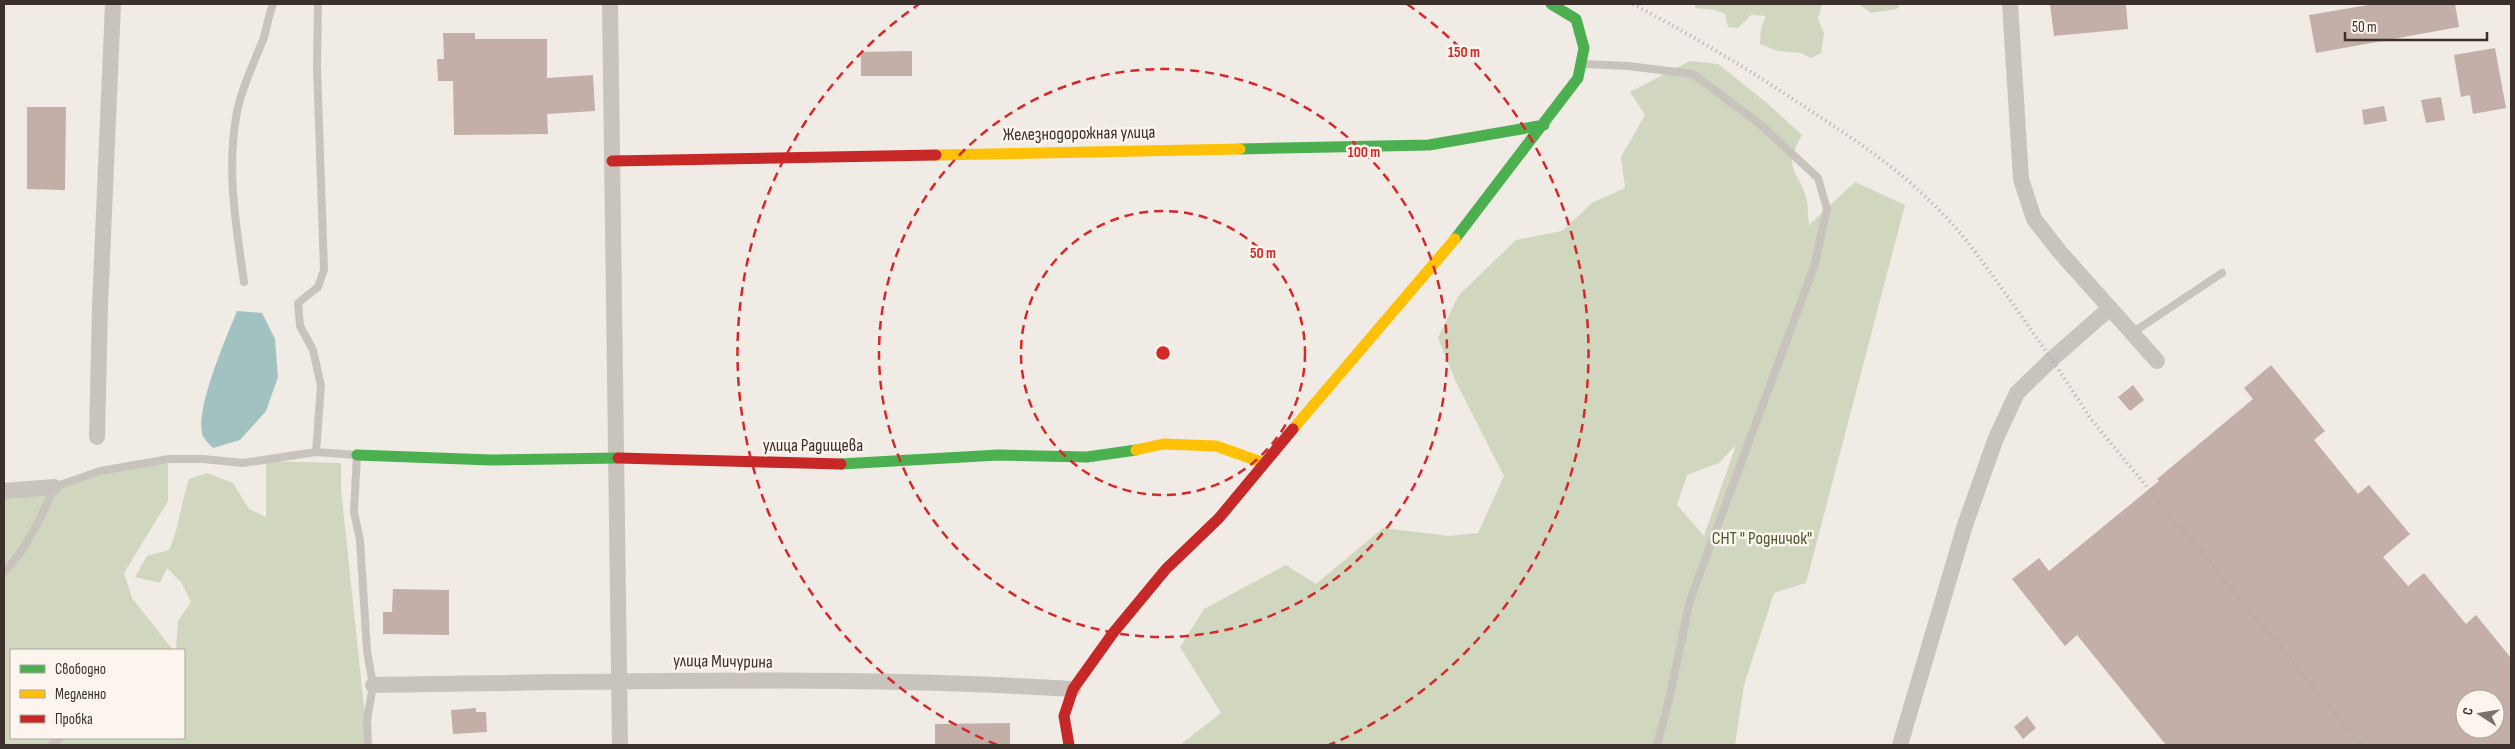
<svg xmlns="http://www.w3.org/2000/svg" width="2515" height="749" font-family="'Sofia Sans Condensed',sans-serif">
  <rect width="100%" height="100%" fill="#f0ebe5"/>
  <!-- green -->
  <path fill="#d1d6bf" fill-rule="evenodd" d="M 1695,4 L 1822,4 L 1818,19 L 1824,34 L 1821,53 L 1811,58 L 1801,53 L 1778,51 L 1760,44 L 1761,28 L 1766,16 L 1751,15 L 1738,28 L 1728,27 L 1725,14 L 1715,10 L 1695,8 Z
    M 1858,4 L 1900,4 L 1897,9 L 1871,13 Z
    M 1690,61 L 1718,64 L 1767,103 L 1802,135 C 1781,172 1799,168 1807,201 C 1808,208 1808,217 1809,225 L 1855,182 L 1905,205 L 1806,583 L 1774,593 L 1744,685 L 1735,745 L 1180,745 L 1221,713 L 1180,647 L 1204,609 L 1286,565 L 1316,584 L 1383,528 L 1449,536 L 1478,533 L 1504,476 L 1456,382 L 1438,338 L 1458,296 L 1516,240 L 1562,231 L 1592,203 L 1625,188 L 1621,157 L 1645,115 L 1630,92 ZM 1736,445 L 1704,536 L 1677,505 L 1687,475 L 1719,463 Z
    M 266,461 L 341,463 L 341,489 L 368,745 L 4,745 L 4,497 L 32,496 L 102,468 L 168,464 L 168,501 L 124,573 L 132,598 L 173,650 L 11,650 L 11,738 L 184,738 L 184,650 L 176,650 L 178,621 L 191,602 L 181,582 L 167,568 L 160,583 L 135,577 L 147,556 L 169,550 C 179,528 181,503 189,479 L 207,473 L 233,483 L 249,509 L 266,517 Z"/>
  <!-- water -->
  <path fill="#a1c2c1" d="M 237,311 L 262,313 L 275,339 L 278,377 L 266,411 L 240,440 L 213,448 C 210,445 205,440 203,436 C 193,413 227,336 237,311 Z"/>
  <!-- building -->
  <path fill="#c3afa7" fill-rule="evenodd" d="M 2050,4 L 2126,4 L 2128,29 L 2054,36 Z
    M 2374,4 L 2455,4 L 2459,27 L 2316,53 L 2309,15 Z
    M 443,33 L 475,33 L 475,39 L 547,39 L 547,78 L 593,75 L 595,111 L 547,114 L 548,134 L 454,135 L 453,81 L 438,81 L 437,59 L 444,59 Z
    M 2495,48 L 2506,108 L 2473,114 L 2470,95 L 2461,97 L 2454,55 Z
    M 912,51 L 912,76 L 861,76 L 861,52 Z
    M 2441,97 L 2445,120 L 2426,123 L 2421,100 Z
    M 2384,106 L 2387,121 L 2364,125 L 2362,110 Z
    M 27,107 L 66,107 L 65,190 L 27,189 Z
    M 2271,365 L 2325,431 L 2314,440 L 2358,494 L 2369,485 L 2410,534 L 2383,557 L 2408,586 L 2424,573 L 2466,624 L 2476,615 L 2511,658 L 2511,745 L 2166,745 L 2077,635 L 2065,646 L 2012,579 L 2039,558 L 2049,571 L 2159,481 L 2157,479 L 2253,399 L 2244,388 ZM 2465,699 L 2495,699 L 2495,729 L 2465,729 Z
    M 2133,385 L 2144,400 L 2130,411 L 2118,397 Z
    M 393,589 L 449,590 L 449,635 L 383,634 L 383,612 L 392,612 Z
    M 476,708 L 476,712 L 486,712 L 487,732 L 453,734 L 451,710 Z
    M 2027,716 L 2036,728 L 2023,739 L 2014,727 Z
    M 1010,723 L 1010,745 L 935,745 L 935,724 Z"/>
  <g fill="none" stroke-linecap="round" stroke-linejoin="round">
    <!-- lane -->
    <path stroke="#c9c3be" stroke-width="8" d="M 1583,64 L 1628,66 L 1693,74 L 1761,125 L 1818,178 L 1827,209 L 1814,267 L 1690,600 L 1669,700 L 1657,745
      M 244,282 C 236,226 226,168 237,112 C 242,85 255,62 264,37 C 267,26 269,15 273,4
      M 2132,333 L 2222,273
      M 316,452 L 321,386 L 313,350 L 300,326 L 298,303 L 318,287 L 324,270 L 317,66 L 318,4
      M 4,572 C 27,548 42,517 54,487 L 100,471 L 169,459 L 203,459 L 243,463 L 316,452 L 357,455 L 354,512 L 360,540 L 367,651 L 373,685 L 367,720 L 368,745
      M 52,745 L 60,738"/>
    <!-- street -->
    <path stroke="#c9c3be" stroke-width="16" d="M 610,4 L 620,745
      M 2010,4 L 2021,179 L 2034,219 L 2059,251 L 2157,361
      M 97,437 L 100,305 L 113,4
      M 4,491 L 54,487
      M 373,685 C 606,682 840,675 1073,689
      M 1900,745 L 1965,525 L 1996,438 L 2017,393 L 2052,359 L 2110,308"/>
    <!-- fast -->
    <path stroke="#4caf50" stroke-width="11" d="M 1240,149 L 1429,145 L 1544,125
      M 1455,239 L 1578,78 L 1584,48 L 1576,19 L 1551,4
      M 357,455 L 491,460 L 618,458
      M 841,464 L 998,455 L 1087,457 L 1136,450"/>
    <!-- slow -->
    <path stroke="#ffc107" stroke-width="11" d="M 936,155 L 1240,149
      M 1293,429 L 1455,239
      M 1136,450 L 1163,444 L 1216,446 L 1264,463"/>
    <!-- jam -->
    <path stroke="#c62828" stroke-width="11" d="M 612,161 L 936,155
      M 618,458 L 841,464
      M 1069,745 L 1064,716 L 1073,689 L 1113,633 L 1166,569 L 1219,518 L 1293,429"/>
    <!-- rail -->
    <path stroke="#b1aca8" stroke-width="4" stroke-dasharray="1 4" stroke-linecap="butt" d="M 1633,4 C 1695,37 1755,73 1814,113 C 1855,140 1896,167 1931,202 C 1960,229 1982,261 2005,293 C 2034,334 2063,375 2090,418 L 2361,745"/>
  </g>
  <!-- distance rings -->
  <g fill="none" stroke="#d62828" stroke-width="2.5" stroke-dasharray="9 6">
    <circle cx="1163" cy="353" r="142"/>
    <circle cx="1163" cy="353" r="284"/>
    <path d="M997 745A426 426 0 0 1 919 4M1407 4A426 426 0 0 1 1329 745"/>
  </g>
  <g text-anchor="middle" stroke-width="5" stroke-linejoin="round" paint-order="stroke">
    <!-- street labels -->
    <g font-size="18" fill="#3b302b" stroke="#fbf5ee">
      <text transform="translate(1079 133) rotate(-1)" y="6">Железнодорожная улица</text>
      <text x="813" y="451">улица Радищева</text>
      <text transform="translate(723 661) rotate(1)" y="6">улица Мичурина</text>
    </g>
    <!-- park labels -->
    <g font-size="18" fill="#4a5a2e" stroke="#fbf5ee">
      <text x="1762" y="544">СНТ " Родничок"</text>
    </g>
  </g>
  <circle cx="1163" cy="353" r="8" fill="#d62828" stroke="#fbf5ee" stroke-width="2.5"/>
  <g font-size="15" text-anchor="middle" font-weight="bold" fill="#d62828" stroke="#fbf5ee" stroke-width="5" stroke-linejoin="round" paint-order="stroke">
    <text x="1464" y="57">150 m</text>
    <text x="1364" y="157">100 m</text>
    <text x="1263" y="258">50 m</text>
  </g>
  <!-- border -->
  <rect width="2515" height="749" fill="none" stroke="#3b302b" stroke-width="10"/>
  <!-- legend -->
  <rect x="10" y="649" width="175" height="90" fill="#fbf5ee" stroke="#aea6a0"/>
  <rect x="20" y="665" width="25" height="8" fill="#4caf50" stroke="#aea6a0"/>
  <text x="55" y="674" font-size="15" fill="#3b302b">Свободно</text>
  <rect x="20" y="690" width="25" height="8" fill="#ffc107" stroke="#aea6a0"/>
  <text x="55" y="699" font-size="15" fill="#3b302b">Медленно</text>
  <rect x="20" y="715" width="25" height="8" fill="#c62828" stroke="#aea6a0"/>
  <text x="55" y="724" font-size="15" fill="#3b302b">Пробка</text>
  <!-- north arrow -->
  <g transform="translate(2480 714) rotate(282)"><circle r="24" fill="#fbf5ee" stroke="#aea6a0"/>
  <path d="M0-4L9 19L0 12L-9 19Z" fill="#7a716c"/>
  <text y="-8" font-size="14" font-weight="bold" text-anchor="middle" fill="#3b302b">С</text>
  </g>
  <!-- scale -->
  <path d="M2345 32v8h142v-8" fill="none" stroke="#3b302b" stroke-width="2.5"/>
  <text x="2352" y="32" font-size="15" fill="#3b302b" stroke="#fbf5ee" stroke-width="4" paint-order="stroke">50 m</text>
</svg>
